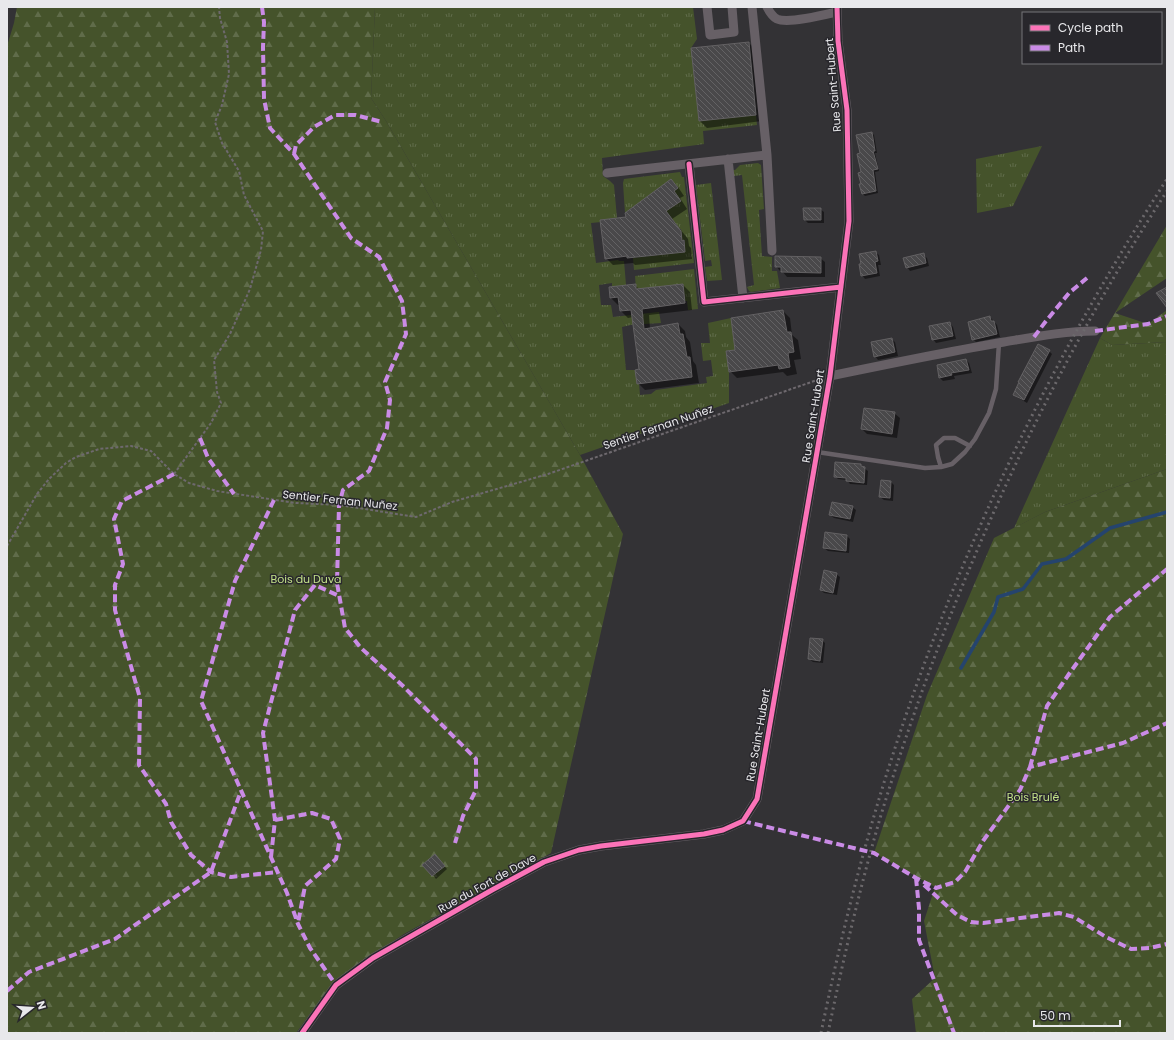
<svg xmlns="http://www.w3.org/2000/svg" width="1174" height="1040" font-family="Poppins,sans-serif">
  <defs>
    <pattern id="grass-tufts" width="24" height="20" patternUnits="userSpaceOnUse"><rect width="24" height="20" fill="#45532b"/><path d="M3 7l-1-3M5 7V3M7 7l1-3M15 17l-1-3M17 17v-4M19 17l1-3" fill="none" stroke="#606c4a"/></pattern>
    <pattern id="forest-firs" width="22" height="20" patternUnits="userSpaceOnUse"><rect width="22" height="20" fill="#45532b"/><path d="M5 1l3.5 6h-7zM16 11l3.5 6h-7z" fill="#606c4a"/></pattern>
    <pattern id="building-back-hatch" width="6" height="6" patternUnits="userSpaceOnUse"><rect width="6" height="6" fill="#49484a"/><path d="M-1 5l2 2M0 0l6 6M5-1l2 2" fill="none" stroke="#636264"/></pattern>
  </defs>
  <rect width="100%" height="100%" fill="#333235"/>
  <!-- grass -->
  <path fill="url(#grass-tufts)" d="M 375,7 L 693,7 L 697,39 L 691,48 L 699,121 L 756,115 L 757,125 L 703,131 L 704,144 L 602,158 L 603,176 L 610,181 L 614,185 L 617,218 L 600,220 L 601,222 L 591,223 L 596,263 L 618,260 L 619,261 L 624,261 L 626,285 L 612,287 L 612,283 L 599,285 L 601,305 L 611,305 L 613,317 L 659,312 L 661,323 L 644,324 L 643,322 L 622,327 L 626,370 L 635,370 L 637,383 L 639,383 L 640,395 L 651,394 L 656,390 L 707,383 L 706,377 L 713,376 L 711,360 L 703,361 L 701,343 L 710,343 L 708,323 L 731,318 L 735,350 L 726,351 L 729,372 L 729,403 L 580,455 L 386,121 L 371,98 Z
    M 1042,146 L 1013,206 L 977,213 L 976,159 Z
    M 758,163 L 761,165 L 764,209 L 759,210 L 762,256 L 772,257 L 772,271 L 777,271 L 780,288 L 751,292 L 749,291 L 747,287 L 754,285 L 742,175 L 734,176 L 733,170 L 735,170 L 740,165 Z
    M 680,172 L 682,177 L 684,177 L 694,263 L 634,270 L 633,258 L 685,252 L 685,240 L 682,241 L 681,229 L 680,229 L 666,211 L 681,201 L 674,191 L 678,188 L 671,179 L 625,213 L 623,183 L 624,179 Z
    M 711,183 L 722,280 L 707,281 L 705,267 L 712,266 L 711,260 L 705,261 L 696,185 Z
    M 694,269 L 698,309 L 688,310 L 687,301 L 685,301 L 683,284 L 636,289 L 635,276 Z
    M 1100,338 L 1112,345 L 1167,342 L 1167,469 L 1045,512 L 1014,528 Z"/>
  <!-- forest -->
  <path fill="url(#forest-firs)" d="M 17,7 L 375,7 L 371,98 L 386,121 L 580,455 L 623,534 L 551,853 L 404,934 L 335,980 L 296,1033 L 7,1033 L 7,46 L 14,23 Z
    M 1167,225 L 1167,278 L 1115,313 L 1148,324 L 1167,310 L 1167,342 L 1112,345 L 1100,338 Z
    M 1167,469 L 1167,1033 L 916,1033 L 912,999 L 935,978 L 924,921 L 935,887 L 874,853 L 927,695 L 994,538 L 1045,512 Z"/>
  <!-- shadow -->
  <path fill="#0007" d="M 749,43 L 756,50 L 762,121 L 707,128 L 700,121 Z
    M 872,133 L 874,135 L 877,153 L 875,153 L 879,171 L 875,172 L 878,193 L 865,196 L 862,193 L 861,154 Z
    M 671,180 L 678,187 L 684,196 L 680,198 L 687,209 L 672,219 L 688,239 L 689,246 L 691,248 L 692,259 L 635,265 L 633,263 L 613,265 L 606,258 L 628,218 Z
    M 820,209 L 824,212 L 824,223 L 808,223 L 805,220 Z
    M 875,252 L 879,255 L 881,265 L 878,265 L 880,276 L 865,279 L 862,275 L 862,264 Z
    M 923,255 L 927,258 L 929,266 L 910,271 L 907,267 Z
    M 820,258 L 825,262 L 825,277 L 787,277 L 782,271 L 780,271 L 776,266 Z
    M 635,285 L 640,290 L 683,285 L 690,292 L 692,310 L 649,315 L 650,329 L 678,324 L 685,331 L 686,337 L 690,342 L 693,361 L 696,365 L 699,383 L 645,390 L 638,383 L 640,370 L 633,317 L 628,318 L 621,311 L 620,305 L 618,305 L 611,298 Z
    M 783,311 L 790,318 L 792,335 L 798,340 L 801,359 L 794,360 L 797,374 L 787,376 L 783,372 L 737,378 L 730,371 L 736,350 Z
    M 990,317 L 997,325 L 1000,337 L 976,342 L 973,339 Z
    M 950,323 L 953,327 L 956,339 L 936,343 L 933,339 Z
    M 891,339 L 895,342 L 898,356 L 878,360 L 875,356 Z
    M 1049,351 L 1052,354 L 1027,403 L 1017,397 L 1014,394 Z
    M 966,360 L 969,363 L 972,373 L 954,376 L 955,379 L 943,381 L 940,378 Z
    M 865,409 L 894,413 L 900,418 L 897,438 L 867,434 L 862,429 Z
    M 860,465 L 868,471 L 867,485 L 850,484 L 847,480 L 838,479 L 835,476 Z
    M 891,482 L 894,485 L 893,501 L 884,500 L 880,497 Z
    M 852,507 L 856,510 L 853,522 L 834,518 L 830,515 Z
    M 847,536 L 850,539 L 849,553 L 828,551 L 824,548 Z
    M 836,574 L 840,577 L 837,595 L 824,593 L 821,590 Z
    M 822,640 L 825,643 L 823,663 L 813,662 L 809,659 Z
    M 438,859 L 447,869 L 436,879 L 433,875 Z"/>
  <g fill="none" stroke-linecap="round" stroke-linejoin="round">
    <!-- stream -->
    <path stroke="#25446e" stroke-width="3.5" d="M 961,668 L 994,612 L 998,597 L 1023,589 L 1042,564 L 1066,559 L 1110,528 L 1167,512"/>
  </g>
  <!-- building -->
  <path fill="url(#building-back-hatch)" stroke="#636163" d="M 749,42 L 756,115 L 699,121 L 691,48 Z
    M 872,132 L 875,151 L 873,151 L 878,169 L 873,170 L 876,191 L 862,194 L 859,184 L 861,184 L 858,173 L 861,172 L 857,154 L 860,153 L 856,135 Z
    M 671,179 L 678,188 L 674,191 L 681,201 L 666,211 L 681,231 L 682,241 L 684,240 L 685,252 L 627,258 L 627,256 L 605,259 L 600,220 L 626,217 L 625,213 Z
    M 803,208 L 821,208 L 821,220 L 804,220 Z
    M 876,251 L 878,261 L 875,262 L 877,273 L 861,276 L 859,264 L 861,264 L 859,254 Z
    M 924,253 L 926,263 L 906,268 L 903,258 Z
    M 775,256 L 821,257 L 821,273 L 781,272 L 781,267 L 775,267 Z
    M 636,284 L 636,289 L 683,284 L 685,303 L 642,309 L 644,329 L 678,323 L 680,334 L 683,334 L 687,357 L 690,357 L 692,377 L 637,384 L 635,370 L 639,369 L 631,310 L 620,311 L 618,297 L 610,298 L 609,287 Z
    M 1167,287 L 1167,308 L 1156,293 Z
    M 783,310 L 787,332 L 791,332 L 794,352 L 788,353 L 790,367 L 779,369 L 778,365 L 729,372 L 726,351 L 735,350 L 731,318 Z
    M 990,316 L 991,321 L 994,321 L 997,334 L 972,340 L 968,322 Z
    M 950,322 L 953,336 L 932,340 L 929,326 Z
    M 892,338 L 895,352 L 874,357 L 871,342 Z
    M 1038,344 L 1050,350 L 1024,400 L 1013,395 L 1019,382 L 1018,382 Z
    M 966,359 L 969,370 L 951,373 L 952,375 L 939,378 L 937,365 Z
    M 864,408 L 895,412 L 892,434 L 861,429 Z
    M 835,462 L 861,464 L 861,466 L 865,467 L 864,483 L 846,481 L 846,478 L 834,477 Z
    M 881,480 L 891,481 L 890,498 L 879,497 Z
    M 832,502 L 853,506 L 850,519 L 829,515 Z
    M 825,532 L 847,535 L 846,551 L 823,548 Z
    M 824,570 L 837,573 L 833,593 L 820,590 Z
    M 810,638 L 823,639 L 820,661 L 808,659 Z
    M 435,854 L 445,866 L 432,876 L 422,865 Z"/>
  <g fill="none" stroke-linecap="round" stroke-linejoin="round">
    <!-- path -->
    <path stroke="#6e696e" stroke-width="2" stroke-dasharray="3 2" stroke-linecap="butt" d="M 174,474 L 211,423 L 221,403 L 217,392 L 214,360 L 230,334 L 250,289 L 261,250 L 263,231 L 244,195 L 239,171 L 222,143 L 215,122 L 222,105 L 229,74 L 227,42 L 220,18 L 219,7
      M 7,546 L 37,494 L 49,479 L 66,463 L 76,457 L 99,449 L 131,446 L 151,451 L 174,474 L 189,483 L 217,491 L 296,503 L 339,505 L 416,517 L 452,502 L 548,474 L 820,379"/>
    <!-- lane -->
    <path stroke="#676066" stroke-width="4.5" d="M 817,452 L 925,468 L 941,467 L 952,464 L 965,452 L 975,439 L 989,413 L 996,389 L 999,343
      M 941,467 L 938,457 L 936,445 L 944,438 L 955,438 L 970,446"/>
    <!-- street -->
    <path stroke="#676066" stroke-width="9" d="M 707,7 L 710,35 L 734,32 L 732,7
      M 752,7 L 767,155 L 772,251
      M 767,7 C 769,11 773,17 777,19 C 788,24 824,15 837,12
      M 728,159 L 743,298
      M 689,164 L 704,302 L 841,287
      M 607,173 L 767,155
      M 830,376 C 888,364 946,352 1004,342 C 1034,337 1065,331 1095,331
      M 302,1033 L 336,985 L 373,958 L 492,890 L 544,862 L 579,850 L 601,846 L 704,834 L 723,830 L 743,821 L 757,799 L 817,452 L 830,376 L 849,221 L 847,110 L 838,41 L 837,7"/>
    <!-- rail -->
    <path stroke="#6c696c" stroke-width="3" stroke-dasharray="2 4" stroke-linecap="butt" d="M 821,1033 C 836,960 853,888 874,816 C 939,593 1041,374 1167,179
      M 828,1033 C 843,960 860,887 881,815 C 948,596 1042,384 1167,191"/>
    <!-- quiet -->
    <path stroke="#ca8be6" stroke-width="4" stroke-dasharray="8 4" stroke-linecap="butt" d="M 262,7 L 264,22 L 263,47 L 264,99 L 270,128 L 294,154 L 351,238 L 379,257 L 402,301 L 406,334 L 385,382 L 390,400 L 387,428 L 369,471 L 343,490 L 339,505 L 337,583 L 345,628 L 361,648 L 403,686 L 476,759 L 476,790 L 463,816 L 455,843
      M 294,154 L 296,145 L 314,127 L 335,115 L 355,115 L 382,122
      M 1095,331 L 1148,324 L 1167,316
      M 1034,337 L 1046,321 L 1069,293 L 1087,278
      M 200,438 L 208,458 L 234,494
      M 174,474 L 122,501 L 114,519 L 123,564 L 115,585 L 115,610 L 140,698 L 139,765 L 166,804 L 171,822 L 191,855 L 211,872 L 231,877 L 278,872
      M 274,500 L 235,581 L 201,701 L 287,893 L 298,924 L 310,948 L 336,985
      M 1030,767 L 1047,706 L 1069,674 L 1110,617 L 1167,569
      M 275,820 L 312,813 L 331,819 L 340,839 L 336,859 L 305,886 L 298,923
      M 743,821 L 874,853 L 916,878 L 936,888 L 955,882 L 965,872 L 983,841 L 1020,790 L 1030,767 L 1123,743 L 1167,723
      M 271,857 L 275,820 L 263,733 L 295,610 L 315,585 L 339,596
      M 916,878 L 919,908 L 919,940 L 954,1033
      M 924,885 L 957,915 L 971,922 L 983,923 L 1059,913 L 1074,917 L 1106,937 L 1131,949 L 1150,948 L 1167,944
      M 7,991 L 29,972 L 115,939 L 211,872 L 241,791"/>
    <defs>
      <path id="cycleway" d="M 689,164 L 704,302 L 841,287
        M 302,1033 L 336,985 L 373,958 L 492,890 L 544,862 L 579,850 L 601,846 L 704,834 L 723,830 L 743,821 L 757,799 L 817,452 L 830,376 L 849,221 L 847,110 L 838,41 L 837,7"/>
    </defs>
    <!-- cycleway casing -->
    <use href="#cycleway" stroke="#28272c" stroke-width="8"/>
    <!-- cycleway -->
    <use href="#cycleway" stroke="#fb73b8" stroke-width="5"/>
  </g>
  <g text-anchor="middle" stroke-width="3" stroke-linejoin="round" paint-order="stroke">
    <!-- street labels -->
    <g font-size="11" fill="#e8e8eb" stroke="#28272c">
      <text transform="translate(833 85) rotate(-95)" y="4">Rue Saint-Hubert</text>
      <text transform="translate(813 416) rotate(-81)" y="4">Rue Saint-Hubert</text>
      <text transform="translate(658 427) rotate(-19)" y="4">Sentier Fernan Nuñez</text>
      <text transform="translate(340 500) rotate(6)" y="4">Sentier Fernan Nuñez</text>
      <text transform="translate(758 735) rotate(-80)" y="4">Rue Saint-Hubert</text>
      <text transform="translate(487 883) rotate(-29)" y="4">Rue du Fort de Dave</text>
    </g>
    <!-- park labels -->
    <g font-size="11" fill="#c2e188" stroke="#28272c">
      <text x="306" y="583">Bois du Duva</text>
      <text x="1033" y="801">Bois Brulé</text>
    </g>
  </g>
  <!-- border -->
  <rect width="1174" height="1040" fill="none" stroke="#e8e8eb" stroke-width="16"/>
  <!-- legend -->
  <rect x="1022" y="12" width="140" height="52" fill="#28272c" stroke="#757478"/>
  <rect x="1030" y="25" width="20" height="6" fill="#fb73b8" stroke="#757478"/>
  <text x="1058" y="32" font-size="12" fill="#e8e8eb">Cycle path</text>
  <rect x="1030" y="45" width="20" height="6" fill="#ca8be6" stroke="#757478"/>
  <text x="1058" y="52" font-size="12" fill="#e8e8eb">Path</text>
  <!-- north arrow -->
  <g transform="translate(32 1008) rotate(73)" stroke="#28272c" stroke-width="3" paint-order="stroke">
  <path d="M0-3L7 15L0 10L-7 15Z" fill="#e8e8eb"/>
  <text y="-6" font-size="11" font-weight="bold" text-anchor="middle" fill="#e8e8eb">N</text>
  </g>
  <!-- scale -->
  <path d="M1034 1020v6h86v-6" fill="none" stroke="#e8e8eb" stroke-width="2"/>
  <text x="1040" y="1020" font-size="12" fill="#e8e8eb" stroke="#28272c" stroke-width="3" paint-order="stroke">50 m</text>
</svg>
